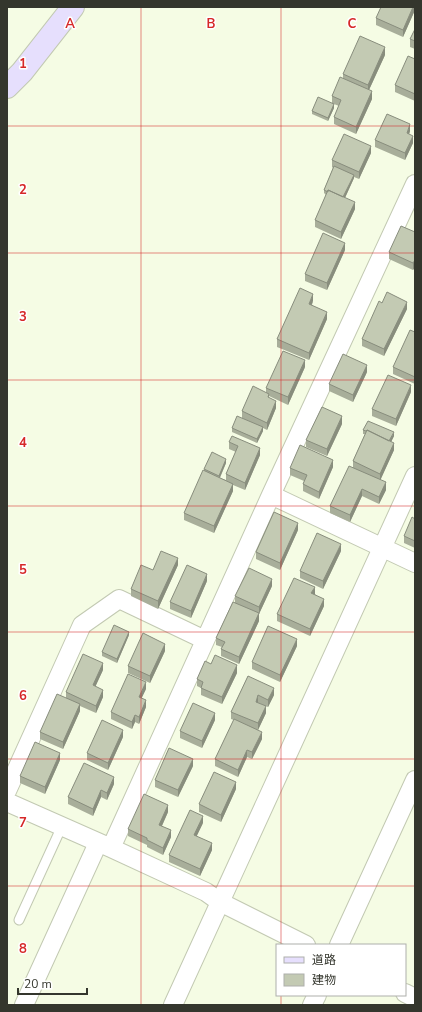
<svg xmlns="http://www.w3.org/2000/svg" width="422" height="1012" font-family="'Nunito Sans','Noto Sans JP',sans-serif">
  <rect width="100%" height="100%" fill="#f5fce4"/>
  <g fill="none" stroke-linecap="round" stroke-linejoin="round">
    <defs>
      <path id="service" d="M 19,920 L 62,826"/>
      <path id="minor" d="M 271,495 L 415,563
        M 7,791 L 82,625 L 119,599 L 205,640
        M 7,802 L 111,848 L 206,892 L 220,902 L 306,945
        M 111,848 L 271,495 L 415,184
        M 339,945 L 415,780
        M 405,993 L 415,998
        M 24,1005 L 98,843
        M 173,1005 L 415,476
        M 312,1005 L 317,995"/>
      <path id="secondary" d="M 7,87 L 22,72 L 73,7"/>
    </defs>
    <!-- service casing -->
    <use href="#service" stroke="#c2c9b2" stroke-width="11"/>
    <!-- minor casing -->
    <use href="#minor" stroke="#c2c9b2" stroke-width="20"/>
    <!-- secondary casing -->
    <use href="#secondary" stroke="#c2c9b2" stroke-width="24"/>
    <!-- service -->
    <use href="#service" stroke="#fff" stroke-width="9"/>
    <!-- minor -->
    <use href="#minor" stroke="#fff" stroke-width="18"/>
    <!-- secondary -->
    <use href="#secondary" stroke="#e6dffd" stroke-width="22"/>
  </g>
  <!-- wall -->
  <path fill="#a8ae9a" d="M 415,7 L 415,10 L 403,37 L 376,25 L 376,18 Z
    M 415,29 L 415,49 L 410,47 L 410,39 Z
    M 385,55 L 369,90 L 372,99 L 356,134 L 334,124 L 334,117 L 339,106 L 334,104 L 334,108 L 328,121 L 312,114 L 312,111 L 332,103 L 332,96 L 343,79 L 343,74 Z
    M 415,59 L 415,101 L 395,92 L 395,85 Z
    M 410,131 L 409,134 L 413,143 L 405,160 L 375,147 L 375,140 Z
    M 371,153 L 359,179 L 354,177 L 354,178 L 345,198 L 355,209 L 341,239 L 315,227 L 315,220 L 326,195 L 324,193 L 324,190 L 333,168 L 332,167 L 332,160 Z
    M 415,232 L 415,267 L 413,270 L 389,259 L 389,252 Z
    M 345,250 L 327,290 L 305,281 L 305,274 Z
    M 313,301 L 312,305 L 327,319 L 309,360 L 277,347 L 277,339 Z
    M 382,303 L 407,309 L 384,356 L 362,346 L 362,339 Z
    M 415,332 L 415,384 L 393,374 L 393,367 Z
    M 305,367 L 288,405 L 269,396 L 269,398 L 276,408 L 267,430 L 263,428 L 263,431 L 257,443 L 232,432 L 232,428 L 242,418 L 242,411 L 266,392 L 266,388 Z
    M 367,372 L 353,402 L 329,391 L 329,384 Z
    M 411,392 L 396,426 L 372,416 L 372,409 Z
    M 342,424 L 327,456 L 306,447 L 306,440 Z
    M 363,430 L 394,436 L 391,442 L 394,450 L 380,480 L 386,490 L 379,504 L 362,496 L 350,522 L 330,513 L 330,506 L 353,467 L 353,461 L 365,434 L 363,434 Z
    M 229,442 L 260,455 L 245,490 L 233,485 L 233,491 L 214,533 L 184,520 L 184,513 L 204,470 L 204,469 L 226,463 L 220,478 L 226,480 L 226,474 L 236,452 L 229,449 Z
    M 333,467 L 319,499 L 303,491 L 303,484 L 304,481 L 290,475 L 290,468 Z
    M 415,519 L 415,548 L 404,543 L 404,536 Z
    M 298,530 L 280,570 L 256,559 L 256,552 Z
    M 341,551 L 323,589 L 300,578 L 300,571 Z
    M 178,565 L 158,609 L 131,596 L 131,589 L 153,570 Z
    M 207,581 L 191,618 L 170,609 L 170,602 Z
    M 272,586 L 259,614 L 259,621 L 239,664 L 221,656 L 221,649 L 222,647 L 216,645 L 216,638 L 235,603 L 235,596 Z
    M 315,594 L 324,606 L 310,636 L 277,621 L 277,614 Z
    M 129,635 L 117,663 L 102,656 L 102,652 Z
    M 297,646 L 280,682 L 252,669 L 252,662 Z
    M 165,651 L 150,683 L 128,673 L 128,666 Z
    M 211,664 L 237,673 L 222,704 L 201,695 L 201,688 L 197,686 L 197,679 Z
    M 103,670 L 95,686 L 103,697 L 96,713 L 80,706 L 80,711 L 63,749 L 40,739 L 40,732 L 66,698 L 66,692 Z
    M 248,676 L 274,695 L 268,707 L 258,703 L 266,713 L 258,730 L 262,739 L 252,759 L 247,757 L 238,777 L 215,766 L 215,759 L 234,720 L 231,719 L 231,712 Z
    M 146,689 L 141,698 L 146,707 L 139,724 L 135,722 L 132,729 L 111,719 L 111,712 Z
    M 215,720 L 202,748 L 180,738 L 180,731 Z
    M 123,737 L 108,770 L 87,760 L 87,753 Z
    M 60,760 L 45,794 L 20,783 L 20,776 Z
    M 193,766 L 178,797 L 155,787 L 155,780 Z
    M 114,784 L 107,800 L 101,797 L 93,816 L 68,804 L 68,797 Z
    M 236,789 L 221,822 L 199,812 L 199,804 Z
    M 168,812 L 162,826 L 171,837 L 163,855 L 147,847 L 147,845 L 128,836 L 128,829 Z
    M 203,823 L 196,836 L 212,850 L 200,876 L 169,862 L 169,855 Z"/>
  <!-- shaded-wall -->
  <path fill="#888d7d" d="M 413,7 L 415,7 L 415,10 L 403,37 L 403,30 Z
    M 385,47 L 385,55 L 368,92 L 368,85 Z
    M 372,91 L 372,99 L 356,134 L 356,127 Z
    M 334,104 L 334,108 L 328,121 L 328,118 Z
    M 410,124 L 410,131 L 407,140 L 407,133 Z
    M 413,136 L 413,143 L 405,160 L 405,153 Z
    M 371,146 L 371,153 L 359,179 L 359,172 Z
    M 354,175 L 354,178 L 343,202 L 343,198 Z
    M 355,202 L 355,209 L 341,239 L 341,232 Z
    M 345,243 L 345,250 L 327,290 L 327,283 Z
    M 415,260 L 415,267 L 413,270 L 413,263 Z
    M 313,294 L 313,301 L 309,311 L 309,304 Z
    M 407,302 L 407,309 L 384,356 L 384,349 Z
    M 327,312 L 327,319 L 309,360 L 309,353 Z
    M 305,360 L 305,367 L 288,405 L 288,397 Z
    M 367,365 L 367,372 L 353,402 L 353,395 Z
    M 411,385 L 411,392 L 396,426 L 396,419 Z
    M 276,401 L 276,408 L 267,430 L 267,423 Z
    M 342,416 L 342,424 L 327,456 L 327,449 Z
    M 263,427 L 263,431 L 257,443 L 257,439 Z
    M 394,432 L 394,436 L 389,446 L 389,442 Z
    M 394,443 L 394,450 L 380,481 L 380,474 Z
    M 260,448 L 260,455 L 245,490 L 245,483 Z
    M 226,459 L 226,463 L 219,479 L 219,476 Z
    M 333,460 L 333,467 L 319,499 L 319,492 Z
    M 386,482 L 386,490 L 379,504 L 379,497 Z
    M 233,484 L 233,491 L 214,533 L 214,526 Z
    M 362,489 L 362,496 L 350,522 L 350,515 Z
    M 298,523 L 298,530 L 280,570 L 280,563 Z
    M 341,544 L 341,551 L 323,589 L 323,581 Z
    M 178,558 L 178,565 L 158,609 L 158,601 Z
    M 207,574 L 207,581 L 191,618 L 191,611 Z
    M 272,579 L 272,586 L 259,614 L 259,607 Z
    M 315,587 L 315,594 L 311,601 L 311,593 Z
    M 324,599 L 324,606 L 310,636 L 310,629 Z
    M 259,613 L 259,621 L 239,664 L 239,657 Z
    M 129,632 L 129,635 L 117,663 L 117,659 Z
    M 297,639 L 297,646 L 280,682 L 280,675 Z
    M 165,644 L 165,651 L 150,683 L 150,676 Z
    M 103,663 L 103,670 L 93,692 L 93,685 Z
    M 237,665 L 237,673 L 222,704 L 222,697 Z
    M 146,682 L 146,689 L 139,704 L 139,697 Z
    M 274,688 L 274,695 L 268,707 L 268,700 Z
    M 103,690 L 103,697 L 96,713 L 96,706 Z
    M 258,695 L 258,703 L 256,709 L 256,702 Z
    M 146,700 L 146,707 L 139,724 L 139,717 Z
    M 80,704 L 80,711 L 63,749 L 63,742 Z
    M 266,706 L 266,713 L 258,730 L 258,723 Z
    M 215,713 L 215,720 L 202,748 L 202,741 Z
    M 135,715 L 135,722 L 132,729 L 132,722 Z
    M 123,730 L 123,737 L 108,770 L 108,763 Z
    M 262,732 L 262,739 L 252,759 L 252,752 Z
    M 247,750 L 247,757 L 238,777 L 238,770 Z
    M 60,753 L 60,760 L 45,794 L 45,787 Z
    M 193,759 L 193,766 L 178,797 L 178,790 Z
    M 114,777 L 114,784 L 107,800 L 107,793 Z
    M 236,782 L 236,789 L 221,822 L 221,815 Z
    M 101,790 L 101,797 L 93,816 L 93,809 Z
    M 168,805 L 168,812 L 159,832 L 159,825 Z
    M 203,816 L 203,823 L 194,842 L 194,835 Z
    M 171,830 L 171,837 L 163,855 L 163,848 Z
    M 212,843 L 212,850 L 200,876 L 200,869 Z"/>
  <!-- building -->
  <path fill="#c3cab3" stroke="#888d7d" d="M 381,7 L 413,7 L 403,30 L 376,18 Z
    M 415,29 L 415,41 L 410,39 Z
    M 360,36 L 385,47 L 368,85 L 343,74 Z
    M 408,56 L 415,59 L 415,94 L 395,85 Z
    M 340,77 L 372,91 L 356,127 L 334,117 L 341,100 L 332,96 Z
    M 318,97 L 334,104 L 328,118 L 312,111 Z
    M 387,114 L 410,124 L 407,133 L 413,136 L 405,153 L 375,140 Z
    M 344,134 L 371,146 L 359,172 L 332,160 Z
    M 334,166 L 354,175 L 343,197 L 328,190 L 328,192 L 324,190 Z
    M 328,190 L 355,202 L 341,232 L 315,220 Z
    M 401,226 L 415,232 L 415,260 L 413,263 L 389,252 Z
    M 323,233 L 345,243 L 327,283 L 305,274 Z
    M 300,288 L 313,294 L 309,304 L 327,312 L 309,353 L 277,339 Z
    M 387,292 L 407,302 L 384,349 L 362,339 L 379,301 L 382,303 Z
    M 410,330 L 415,332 L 415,377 L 393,367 Z
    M 283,351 L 305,360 L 288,397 L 266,388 Z
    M 343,354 L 367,365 L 353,395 L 329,384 Z
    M 388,375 L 411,385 L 396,419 L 372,409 Z
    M 253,386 L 269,394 L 268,397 L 276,401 L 267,423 L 242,411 Z
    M 322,407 L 342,416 L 327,449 L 306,440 Z
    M 237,416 L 263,427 L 257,439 L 232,428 Z
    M 368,421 L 394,432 L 389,441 L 367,430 L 366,431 L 363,430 Z
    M 367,430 L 394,443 L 380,474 L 353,461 Z
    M 232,436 L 260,448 L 245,483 L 226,474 L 238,446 L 229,442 Z
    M 300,445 L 333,460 L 319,492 L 303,484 L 307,475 L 290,468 Z
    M 212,452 L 226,459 L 219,476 L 204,469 Z
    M 349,466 L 386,482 L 379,497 L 362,489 L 350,515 L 330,506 Z
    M 203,470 L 233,484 L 214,526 L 184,513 Z
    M 274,512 L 298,523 L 280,563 L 256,552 Z
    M 412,517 L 415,519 L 415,541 L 404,536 Z
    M 317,533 L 341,544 L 323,581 L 300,571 Z
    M 161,551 L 178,558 L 158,601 L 131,589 L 141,565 L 153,570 Z
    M 187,565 L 207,574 L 191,611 L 170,602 Z
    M 249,568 L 272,579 L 259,607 L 235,596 Z
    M 294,578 L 315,587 L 311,593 L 324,599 L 310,629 L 277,614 Z
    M 233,602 L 259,613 L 239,657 L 221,649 L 225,642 L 216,638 Z
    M 114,625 L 129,632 L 117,659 L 102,652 Z
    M 268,626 L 297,639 L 280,675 L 252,662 Z
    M 143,633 L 165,644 L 150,676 L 128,666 Z
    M 83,654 L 103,663 L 93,685 L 103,690 L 96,706 L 66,692 Z
    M 215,655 L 237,665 L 222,697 L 201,688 L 203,682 L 197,679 L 205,661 L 211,664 Z
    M 128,674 L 146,682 L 139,697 L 146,700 L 139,717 L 135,715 L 132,722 L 111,712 Z
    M 248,676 L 274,688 L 268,700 L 258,695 L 256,702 L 266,706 L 258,723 L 231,712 Z
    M 57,694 L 80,704 L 63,742 L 40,732 Z
    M 193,703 L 215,713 L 202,741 L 180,731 Z
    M 234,719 L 262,732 L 252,752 L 247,750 L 238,770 L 215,759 Z
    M 102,720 L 123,730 L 108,763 L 87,753 Z
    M 35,742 L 60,753 L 45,787 L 20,776 Z
    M 169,748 L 193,759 L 178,790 L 155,780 Z
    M 84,763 L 114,777 L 107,793 L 101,790 L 93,809 L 68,797 Z
    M 214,772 L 236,782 L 221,815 L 199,804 Z
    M 144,794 L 168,805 L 159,825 L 171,830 L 163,848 L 147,840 L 147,838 L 128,829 Z
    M 190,810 L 203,816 L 194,835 L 212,843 L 200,869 L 169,855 Z"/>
  <!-- grid -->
  <path fill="none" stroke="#d62828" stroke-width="1" stroke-opacity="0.55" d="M 141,7 L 141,1005M 281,7 L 281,945M 7,126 L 415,126M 7,253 L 415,253M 7,380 L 415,380M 7,506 L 415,506M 7,632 L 415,632M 7,759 L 415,759M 7,886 L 415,886M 281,995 L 281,1005"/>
  <g font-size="13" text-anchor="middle" font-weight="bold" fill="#d62828" stroke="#fff" stroke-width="3" stroke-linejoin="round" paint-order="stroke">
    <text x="70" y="28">A</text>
    <text x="211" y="28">B</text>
    <text x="352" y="28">C</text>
    <text x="23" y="68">1</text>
    <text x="23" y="194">2</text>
    <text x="23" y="321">3</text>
    <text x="23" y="447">4</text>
    <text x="23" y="574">5</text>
    <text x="23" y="700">6</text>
    <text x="23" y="827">7</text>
    <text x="23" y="953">8</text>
  </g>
  <!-- border -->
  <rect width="422" height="1012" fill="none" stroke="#34362d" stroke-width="16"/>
  <!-- legend -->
  <rect x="276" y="944" width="130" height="52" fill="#ffffff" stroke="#aeafab"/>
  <rect x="284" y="957" width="20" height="6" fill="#e6dffd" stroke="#aeafab"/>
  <text x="312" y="964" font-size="12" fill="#34362d">道路</text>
  <rect x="284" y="974" width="20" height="12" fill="#c3cab3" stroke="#aeafab"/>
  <text x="312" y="984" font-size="12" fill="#34362d">建物</text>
  <!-- scale -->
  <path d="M18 988v6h69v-6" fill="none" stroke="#34362d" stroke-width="2"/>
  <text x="24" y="988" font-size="12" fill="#34362d" stroke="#ffffff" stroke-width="3" paint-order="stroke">20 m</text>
</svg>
